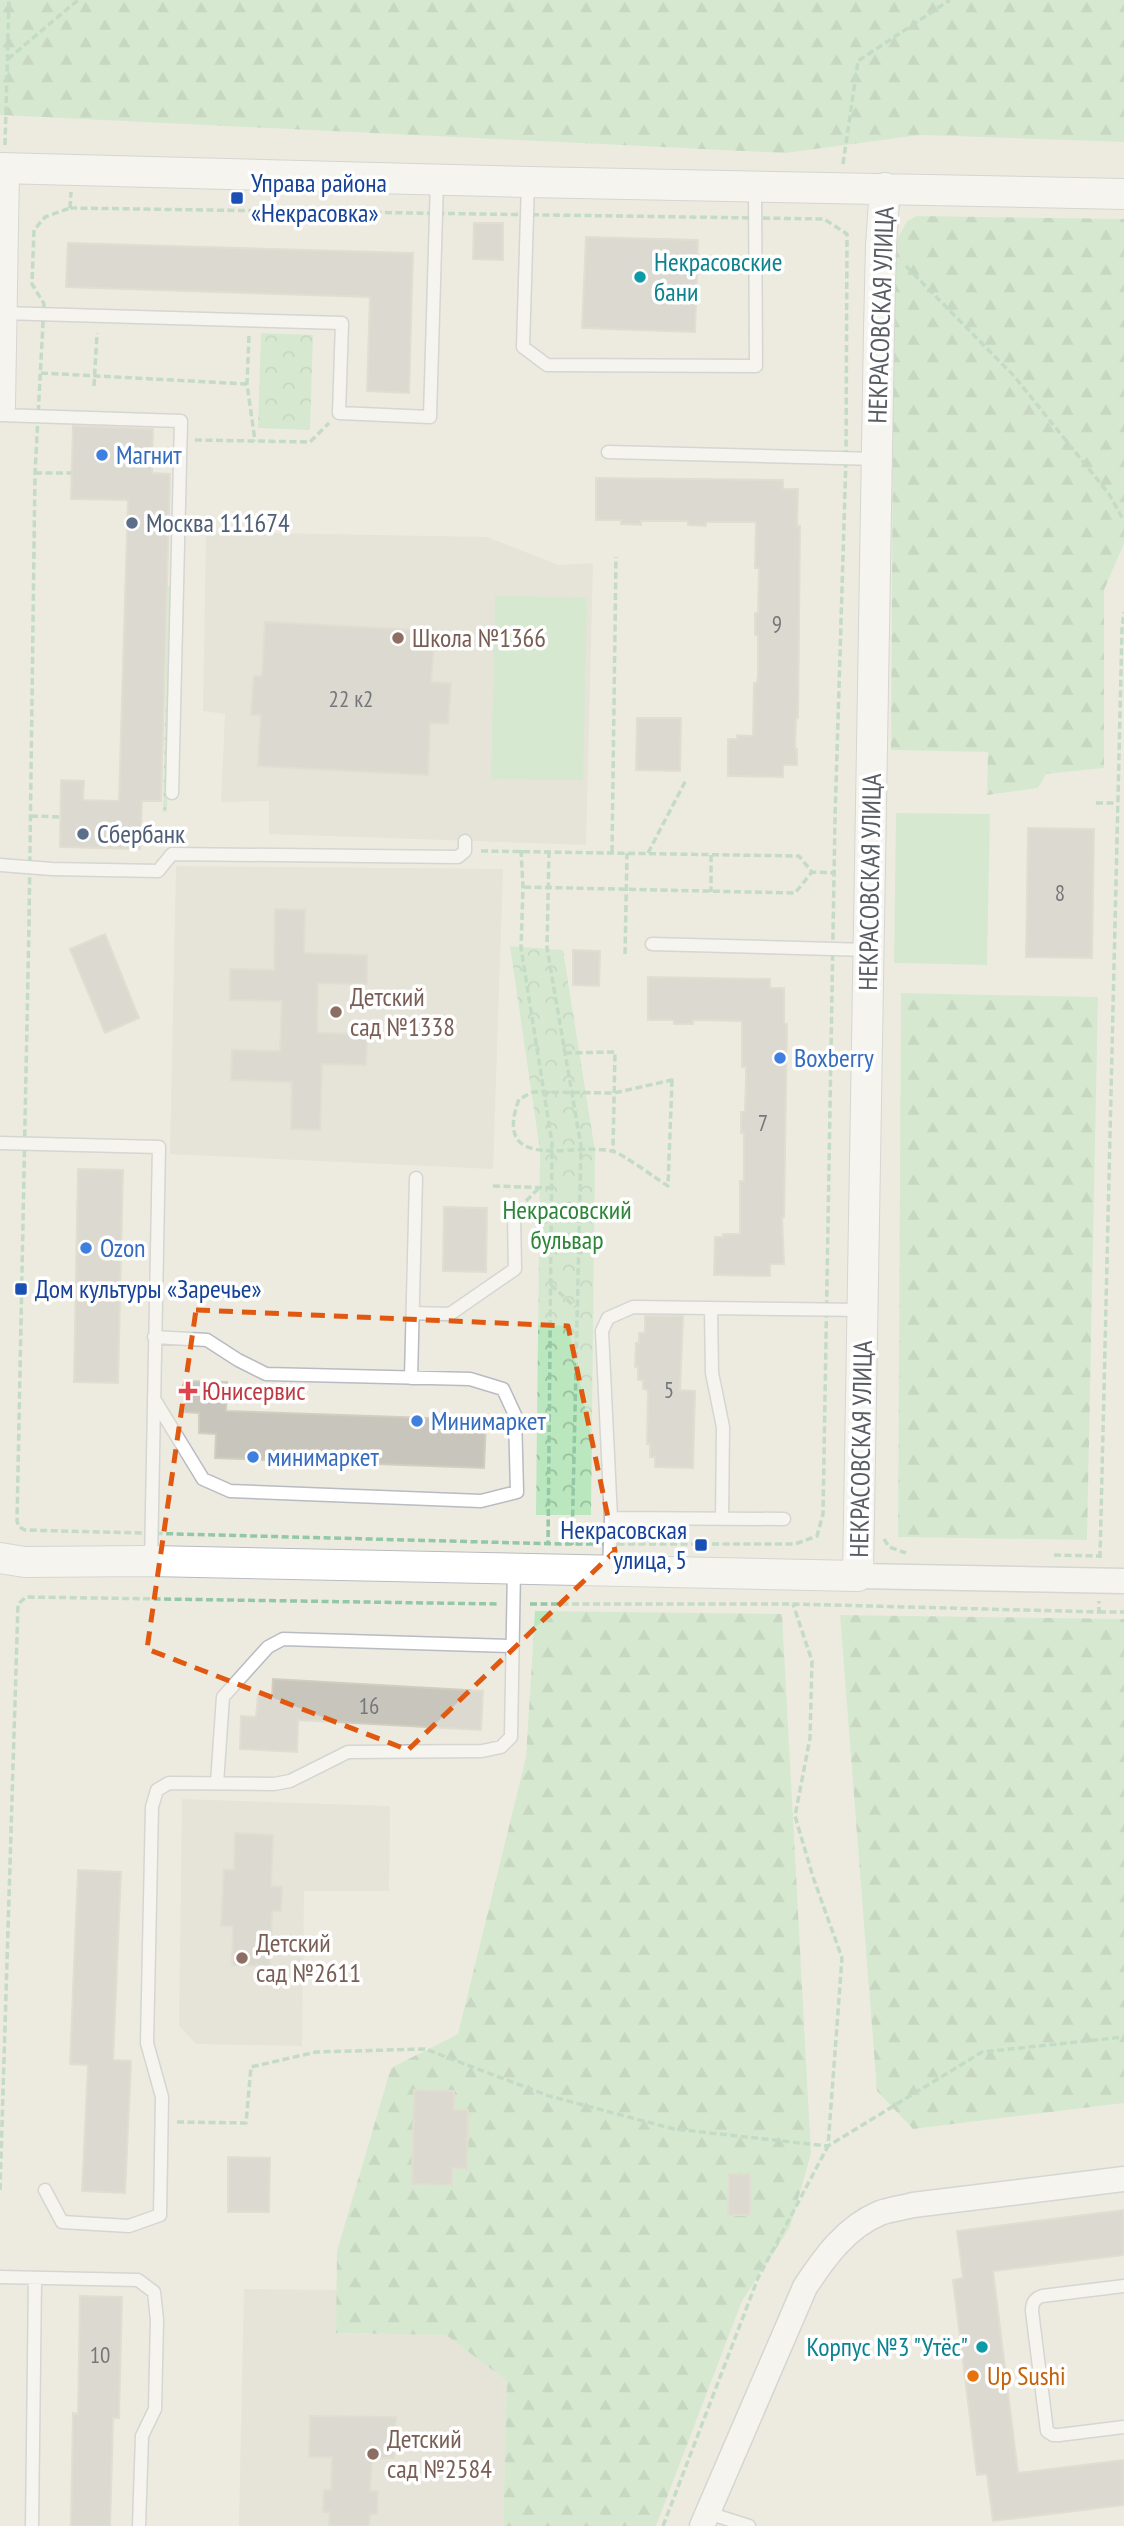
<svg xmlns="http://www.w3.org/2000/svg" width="1124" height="2526" font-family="'PT Sans Narrow',sans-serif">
  <defs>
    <pattern id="grass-dots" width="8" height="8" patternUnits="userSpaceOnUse" patternTransform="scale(1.75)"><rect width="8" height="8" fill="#bae7bd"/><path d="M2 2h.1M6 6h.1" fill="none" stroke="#9abe9d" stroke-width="1.8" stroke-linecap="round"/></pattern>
    <pattern id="forest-firs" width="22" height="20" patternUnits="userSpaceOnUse" patternTransform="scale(1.75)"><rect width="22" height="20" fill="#bae7bd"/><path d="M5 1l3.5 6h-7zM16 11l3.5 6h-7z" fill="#9abe9d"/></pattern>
    <pattern id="park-crowns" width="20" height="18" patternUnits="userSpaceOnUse" patternTransform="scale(1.75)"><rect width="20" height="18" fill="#bae7bd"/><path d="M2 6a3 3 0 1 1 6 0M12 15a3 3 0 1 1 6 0" fill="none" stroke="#9abe9d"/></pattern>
  </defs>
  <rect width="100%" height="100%" fill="#edebe0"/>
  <!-- education -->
  <path fill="#dddbcf" d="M 206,532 L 487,537 L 559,565 L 593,563 L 586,845 L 269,834 L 269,801 L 221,802 L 225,714 L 203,711 Z
    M 176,866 L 503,869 L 493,1169 L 170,1154 Z
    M 182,1799 L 390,1806 L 389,1891 L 304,1891 L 302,2046 L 196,2044 L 179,2026 Z
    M 244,2289 L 337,2290 L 336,2333 L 446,2335 L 507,2381 L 503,2526 L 239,2526 Z"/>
  <!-- grass -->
  <path fill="url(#grass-dots)" d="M 168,586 L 173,586 L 167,812 L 163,812 Z"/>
  <!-- forest -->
  <path fill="url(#forest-firs)" d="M 0,0 L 1124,0 L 1124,142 L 920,135 L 785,153 L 0,115 Z
    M 917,216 L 1124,219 L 1124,543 L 1104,590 L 1104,768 L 1046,774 L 1038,788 L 987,795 L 988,752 L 891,750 L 894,245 L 907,221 Z
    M 901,993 L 1098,997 L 1087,1540 L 898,1537 Z
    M 535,1611 L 782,1614 L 811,2154 L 790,2227 L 742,2301 L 656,2526 L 503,2526 L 507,2381 L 446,2335 L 336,2333 L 337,2251 L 391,2068 L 458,2034 L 526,1757 Z
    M 840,1615 L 1124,1619 L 1124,2103 L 913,2129 L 877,2091 Z"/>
  <!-- park -->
  <path fill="url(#park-crowns)" d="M 261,333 L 313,335 L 310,430 L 258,428 Z
    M 510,946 L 563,950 L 595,1151 L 591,1515 L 536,1515 L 540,1151 Z"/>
  <!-- pitch -->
  <path fill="#bae7bd" d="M 495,596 L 587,597 L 583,780 L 491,779 Z
    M 896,813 L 990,814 L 987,965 L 894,963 Z"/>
  <!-- building -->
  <path fill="#c8c5bd" stroke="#d2cdbe" stroke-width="2" d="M 474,223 L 503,223 L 503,260 L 473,259 Z
    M 586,237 L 698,240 L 695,332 L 582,328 Z
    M 68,243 L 413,253 L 409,393 L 367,391 L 370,297 L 66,287 Z
    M 73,426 L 153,429 L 152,473 L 170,474 L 161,801 L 142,801 L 140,849 L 60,847 L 61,780 L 84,781 L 83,800 L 119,801 L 128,500 L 71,499 Z
    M 596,478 L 783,480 L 783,489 L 798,489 L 797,526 L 800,526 L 798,718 L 796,718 L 795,749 L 797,749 L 797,765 L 783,765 L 783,777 L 728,776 L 728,739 L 737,739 L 737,735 L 753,736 L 754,683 L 757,683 L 758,674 L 758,635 L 755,635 L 755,613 L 758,613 L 759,568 L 755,568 L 756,522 L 706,522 L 706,526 L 688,525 L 688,521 L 641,521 L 641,525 L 621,524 L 621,520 L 596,520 Z
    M 265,622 L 435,631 L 431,682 L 451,683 L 448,724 L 430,723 L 428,775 L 258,766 L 261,715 L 251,715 L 254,676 L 262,676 Z
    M 637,718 L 681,718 L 680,771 L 636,770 Z
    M 1028,828 L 1094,829 L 1092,958 L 1026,957 Z
    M 275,909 L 305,910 L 304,953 L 367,955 L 367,984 L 318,983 L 317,1033 L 367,1034 L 366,1065 L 322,1064 L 320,1130 L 291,1129 L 292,1082 L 231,1080 L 232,1050 L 280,1051 L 282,1001 L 230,1000 L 230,969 L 274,970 Z
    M 105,934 L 139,1018 L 105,1033 L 70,949 Z
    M 573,950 L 600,951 L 599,986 L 573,985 Z
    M 648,977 L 770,979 L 770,988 L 784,988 L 784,1024 L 787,1024 L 784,1217 L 782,1217 L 784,1264 L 770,1264 L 770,1276 L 714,1275 L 715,1237 L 723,1237 L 723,1234 L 740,1234 L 740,1181 L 744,1181 L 744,1133 L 741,1133 L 741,1112 L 745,1112 L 746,1077 L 746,1067 L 742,1067 L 742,1021 L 693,1020 L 693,1024 L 674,1024 L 674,1020 L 648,1020 Z
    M 78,1169 L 123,1170 L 118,1383 L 74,1382 Z
    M 444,1207 L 487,1208 L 486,1272 L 443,1271 Z
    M 645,1316 L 683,1316 L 680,1390 L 695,1391 L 693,1468 L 655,1467 L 655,1457 L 650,1457 L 650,1444 L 647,1444 L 648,1390 L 643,1389 L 643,1380 L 638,1380 L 638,1367 L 635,1367 L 636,1343 L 639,1343 L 639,1333 L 645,1333 Z
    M 185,1381 L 227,1382 L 226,1411 L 486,1420 L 484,1468 L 215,1458 L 216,1434 L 199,1433 L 199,1413 L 184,1412 Z
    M 273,1679 L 483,1691 L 481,1730 L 298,1720 L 297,1752 L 240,1749 L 241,1716 L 256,1717 L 258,1696 L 272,1697 Z
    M 235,1833 L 273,1835 L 271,1886 L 282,1887 L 281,1911 L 272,1911 L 270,1966 L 232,1965 L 233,1926 L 221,1926 L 224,1869 L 234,1870 Z
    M 78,1870 L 121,1872 L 113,2060 L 131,2061 L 125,2193 L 82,2191 L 88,2065 L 70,2064 Z
    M 414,2090 L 454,2091 L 454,2110 L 468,2110 L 467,2169 L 452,2168 L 452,2185 L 412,2184 Z
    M 228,2157 L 270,2158 L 269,2212 L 228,2212 Z
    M 729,2174 L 750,2174 L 750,2215 L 728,2215 Z
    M 1124,2210 L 1124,2255 L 993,2271 L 1018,2473 L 1124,2460 L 1124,2505 L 993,2521 L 987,2474 L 977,2475 L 953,2280 L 963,2278 L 957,2231 Z
    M 80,2296 L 122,2297 L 119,2418 L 113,2418 L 110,2526 L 71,2526 L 73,2413 L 78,2414 Z
    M 310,2416 L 396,2417 L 394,2458 L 372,2458 L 370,2491 L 378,2491 L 377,2514 L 370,2514 L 369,2526 L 329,2526 L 330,2512 L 323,2512 L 324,2490 L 331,2490 L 332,2457 L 309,2457 Z"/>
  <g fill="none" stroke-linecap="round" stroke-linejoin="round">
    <defs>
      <path id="service" d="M 528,182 L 523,347 L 547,365 L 756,366 L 755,186
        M 2,313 L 342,323 L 339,413 L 430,417 L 437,180
        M 0,415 L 181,421 L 172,793
        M 608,452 L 877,459
        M 0,865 L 52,869 L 158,871 L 172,854 L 458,857 L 465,851 L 465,841
        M 652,944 L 869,950
        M 0,1143 L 159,1147 L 151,1561
        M 711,1308 L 712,1373 L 723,1427 L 722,1519
        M 413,1313 L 450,1314 L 515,1269 L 514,1217
        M 154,1337 L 207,1340 L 238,1360 L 266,1374 L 470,1379 L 503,1389 L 515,1415 L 517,1492 L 481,1501 L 230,1491 L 203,1479 L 154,1399
        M 411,1378 L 416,1178
        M 611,1518 L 784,1519
        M 609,1570 L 611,1518 L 602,1331 L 608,1318 L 633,1307 L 863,1310
        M 217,1783 L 223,1697 L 268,1647 L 283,1639 L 513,1646
        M 45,2190 L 62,2222 L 129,2226 L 160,2215 L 162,2097 L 147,2043 L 152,1807 L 157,1790 L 169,1783 L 274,1784 L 290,1781 L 348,1752 L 482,1751 L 501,1747 L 511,1737 L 514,1569
        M 0,2277 L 138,2280 L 154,2292 L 157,2320 L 155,2409 L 142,2436 L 139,2526
        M 1124,2286 L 1042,2296 C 1034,2299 1032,2303 1032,2311 L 1047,2431 L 1053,2435 L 1059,2435 L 1124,2427
        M 708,2513 L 749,2526
        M 32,2526 L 35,2278"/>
      <path id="minor" d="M 858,1576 L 1124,1581
        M 702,2526 L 805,2287 C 824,2258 846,2227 880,2213 C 890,2209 902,2208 913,2205 L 1124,2179"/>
      <path id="tertiary" d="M 0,168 L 528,182 L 1124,194
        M 0,406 L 4,168
        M 0,1558 L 25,1562 L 151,1561 L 858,1576 L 879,331 L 881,245 L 885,188"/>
    </defs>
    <!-- service casing -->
    <use href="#service" stroke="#b8bbc1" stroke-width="15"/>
    <!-- minor casing -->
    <use href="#minor" stroke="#b8bbc1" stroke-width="27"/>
    <!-- tertiary casing -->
    <use href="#tertiary" stroke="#b8bbc1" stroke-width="32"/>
    <!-- path -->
    <path stroke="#93c8a6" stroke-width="3.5" stroke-dasharray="7 3.5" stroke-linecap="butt" d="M 8,59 L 78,0
      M 5,145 L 9,0
      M 843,164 L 858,61 L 950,0
      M 70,208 L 824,219 L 847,234 L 846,458 L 835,818 L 823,1514 L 817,1536 L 795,1544 L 561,1544 L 25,1530 L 19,1527 L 17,1521 L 29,924 L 35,473 L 44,304 L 32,284 L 34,230 L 45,217 Z
      M 70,208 L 71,192
      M 906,266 L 1014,376 L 1109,494 L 1124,521
      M 249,336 L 247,384 L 255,441
      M 41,373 L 247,384
      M 94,386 L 97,333
      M 195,440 L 310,442 L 329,423
      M 35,473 L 71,473
      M 1096,803 L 1117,803
      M 31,816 L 61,817
      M 521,850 L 523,887 L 521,948 L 552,1143 L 548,1544
      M 481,851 L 799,856 L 812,872 L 836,873
      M 549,851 L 547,948 L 581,1146 L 572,1545
      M 612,852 L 616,557
      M 648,853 L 686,780
      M 711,855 L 711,892
      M 524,887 L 795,893 L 812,872
      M 625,954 L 627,853
      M 565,1053 L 615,1052 L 613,1151
      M 672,1080 L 668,1186 C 655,1178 625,1155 612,1151 C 575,1142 491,1175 519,1099 L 533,1092 L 614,1093 Z
      M 493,1186 L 552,1188
      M 526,1201 L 539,1188
      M 551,1285 L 575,1307
      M 884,1539 L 889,1547 L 906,1553
      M 1054,1555 L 1100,1556
      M 1100,1558 L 1122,629 L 1124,612
      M 530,1604 L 793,1604 L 1099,1612 L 1099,1601
      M 1099,1612 L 1124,1612
      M 177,2122 L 246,2123 L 251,2067 L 316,2052 L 425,2049 L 549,2096 L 674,2129 L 828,2146 L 982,2052 L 1124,2037
      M 0,2190 L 18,1604 L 26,1597 L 498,1604
      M 663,2526 L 758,2278 L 828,2146 L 842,1958 L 813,1877 L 795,1816 L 810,1738 L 812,1661 L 793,1604"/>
    <!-- service -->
    <use href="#service" stroke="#fff" stroke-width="12"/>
    <!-- minor -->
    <use href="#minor" stroke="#fff" stroke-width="24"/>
    <!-- tertiary -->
    <use href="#tertiary" stroke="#fff" stroke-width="30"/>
  </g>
  <!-- marked area -->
  <path d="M0 0H1124V2526H0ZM 196,1310 L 568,1326 L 615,1551 L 408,1750 L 147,1649 Z" fill="#edebe0" fill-opacity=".55" fill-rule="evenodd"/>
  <path fill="none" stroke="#e15910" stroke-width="5" stroke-dasharray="14 9" stroke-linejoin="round" d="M 196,1310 L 568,1326 L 615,1551 L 408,1750 L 147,1649 Z"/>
  <!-- markers -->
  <g fill="#1a4fb4" stroke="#fff" stroke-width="2.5">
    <rect x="230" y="191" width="14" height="14" rx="3.5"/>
    <rect x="14" y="1282" width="14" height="14" rx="3.5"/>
    <rect x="694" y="1538" width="14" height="14" rx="3.5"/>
  </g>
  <g fill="#0f9aa8" stroke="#fff" stroke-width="2.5">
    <circle cx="640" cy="277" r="7"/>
    <circle cx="982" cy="2347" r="7"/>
  </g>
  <g fill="#3f7fe0" stroke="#fff" stroke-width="2.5">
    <circle cx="102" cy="455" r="7"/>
    <circle cx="780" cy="1058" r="7"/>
    <circle cx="86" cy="1248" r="7"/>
    <circle cx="417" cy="1421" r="7"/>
    <circle cx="253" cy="1457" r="7"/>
  </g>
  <g fill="#5c6f8a" stroke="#fff" stroke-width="2.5">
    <circle cx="132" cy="523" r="7"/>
    <circle cx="83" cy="834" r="7"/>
  </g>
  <g fill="#8d6e63" stroke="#fff" stroke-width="2.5">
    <circle cx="398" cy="638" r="7"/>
    <circle cx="336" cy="1012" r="7"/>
    <circle cx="242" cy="1958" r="7"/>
    <circle cx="373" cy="2454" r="7"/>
  </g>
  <path fill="#e0444e" stroke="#fff" stroke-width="2.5" d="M184.5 1380.5h7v7h7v7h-7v7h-7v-7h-7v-7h7z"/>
  <circle fill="#e8710a" stroke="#fff" stroke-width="2.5" cx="973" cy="2376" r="7"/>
  <g text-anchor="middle" stroke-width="7" stroke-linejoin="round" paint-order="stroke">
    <!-- number labels -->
    <g font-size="23" fill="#75777a">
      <text x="777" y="632">9</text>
      <text x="351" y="707">22 к2</text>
      <text x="1060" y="901">8</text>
      <text x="763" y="1131">7</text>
      <text x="669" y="1398">5</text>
      <text x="369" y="1714">16</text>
      <text x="100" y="2363">10</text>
    </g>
    <!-- transit labels -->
    <g font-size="26" fill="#164399" stroke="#fff" text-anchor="start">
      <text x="251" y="192">Управа района<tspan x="251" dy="30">«Некрасовка»</tspan></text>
      <text x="35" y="1298">Дом культуры «Заречье»</text>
      <text x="687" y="1539" text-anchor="end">Некрасовская<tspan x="687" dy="30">улица, 5</tspan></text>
    </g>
    <!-- culture labels -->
    <g font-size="26" fill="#0d838f" stroke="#fff" text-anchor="start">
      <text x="654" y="271">Некрасовские<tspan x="654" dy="30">бани</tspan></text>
      <text x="968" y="2356" text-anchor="end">Корпус №3 "Утёс"</text>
    </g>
    <!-- street labels -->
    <g font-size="26" fill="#595d63" stroke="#fff">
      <text transform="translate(881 315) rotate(-88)" y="9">НЕКРАСОВСКАЯ УЛИЦА</text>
      <text transform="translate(870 882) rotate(-89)" y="9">НЕКРАСОВСКАЯ УЛИЦА</text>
      <text transform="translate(861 1449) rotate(-89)" y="9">НЕКРАСОВСКАЯ УЛИЦА</text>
    </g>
    <!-- shop labels -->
    <g font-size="26" fill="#366cbe" stroke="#fff" text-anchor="start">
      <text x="116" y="464">Магнит</text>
      <text x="794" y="1067">Boxberry</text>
      <text x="100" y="1257">Ozon</text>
      <text x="431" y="1430">Минимаркет</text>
      <text x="267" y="1466">минимаркет</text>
    </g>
    <!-- service labels -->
    <g font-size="26" fill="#4e5e75" stroke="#fff" text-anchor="start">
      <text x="146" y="532">Москва 111674</text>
      <text x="97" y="843">Сбербанк</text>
    </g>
    <!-- education labels -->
    <g font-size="26" fill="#785e54" stroke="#fff" text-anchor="start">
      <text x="412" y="647">Школа №1366</text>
      <text x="350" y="1006">Детский<tspan x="350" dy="30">сад №1338</tspan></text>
      <text x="256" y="1952">Детский<tspan x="256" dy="30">сад №2611</tspan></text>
      <text x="387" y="2448">Детский<tspan x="387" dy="30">сад №2584</tspan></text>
    </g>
    <!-- park labels -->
    <g font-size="26" fill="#2e8538" stroke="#fff">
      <text x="567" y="1219">Некрасовский<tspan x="567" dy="30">бульвар</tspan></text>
    </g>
    <!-- health labels -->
    <g font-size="26" fill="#be3a42" stroke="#fff" text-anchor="start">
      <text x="202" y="1400">Юнисервис</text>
    </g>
    <!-- food labels -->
    <g font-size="26" fill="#c56008" stroke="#fff" text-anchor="start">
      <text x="987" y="2385">Up Sushi</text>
    </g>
  </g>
</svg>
